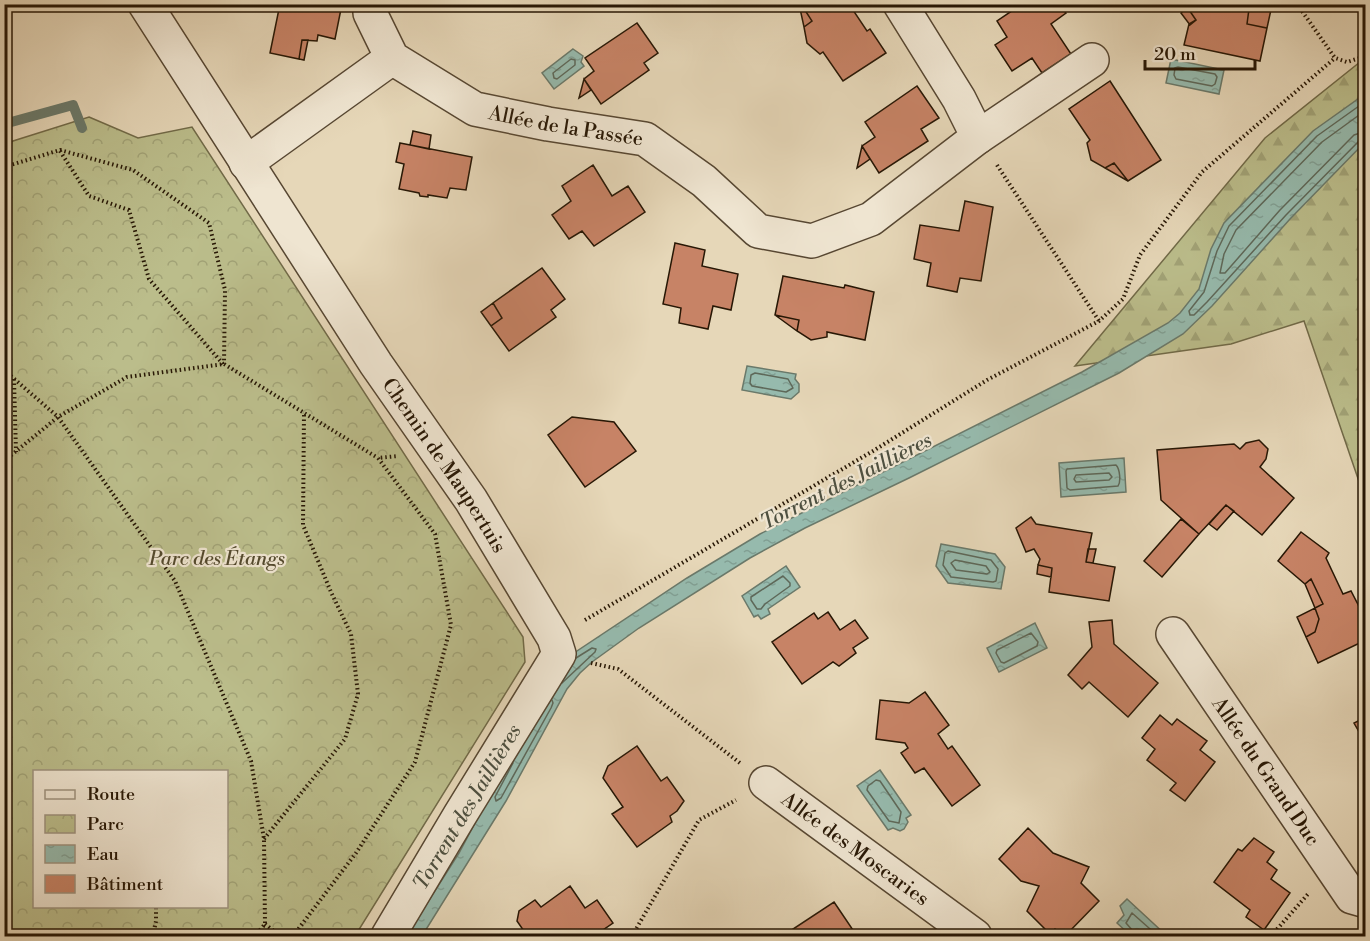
<svg xmlns="http://www.w3.org/2000/svg" width="1370" height="941" font-family="'Libre Bodoni',serif">
  <defs>
    <pattern id="forest-firs" width="22" height="20" patternUnits="userSpaceOnUse" patternTransform="scale(1.5)"><rect width="22" height="20" fill="#bbbd8b"/><path d="M5 1l3.5 6h-7zM16 11l3.5 6h-7z" fill="#a1a276"/></pattern>
    <pattern id="park-crowns" width="20" height="18" patternUnits="userSpaceOnUse" patternTransform="scale(1.5)"><rect width="20" height="18" fill="#bbbd8b"/><path d="M2 6a3 3 0 1 1 6 0M12 15a3 3 0 1 1 6 0" fill="none" stroke="#a1a276"/></pattern>
    <pattern id="water-ripples" width="26" height="14" patternUnits="userSpaceOnUse" patternTransform="scale(1.5)"><rect width="26" height="14" fill="#96baad"/><path d="M2 4q2-2 4 0t4 0M15 11q2-2 4 0t4 0" fill="none" stroke="#819f93"/></pattern>
  </defs>
  <rect width="100%" height="100%" fill="#e6d7b8"/>
  <filter id="stains"><feTurbulence type="fractalNoise" baseFrequency=".00333" numOctaves="4"/><feColorMatrix values="0 0 0 0 .2 0 0 0 0 .09 0 0 0 0 .02 0 0 0 .5 -.17"/></filter>
  <radialGradient id="worn" r=".72"><stop offset=".6" stop-color="#630" stop-opacity="0"/><stop offset="1" stop-color="#630" stop-opacity=".3"/></radialGradient>
  <!-- forest -->
  <path fill="url(#forest-firs)" stroke="#716a48" stroke-width="1.5" d="M 1365,58 L 1365,499 L 1304,321 L 1231,344 L 1075,366 L 1265,138 Z"/>
  <!-- park -->
  <path fill="url(#park-crowns)" stroke="#716a48" stroke-width="1.5" fill-rule="evenodd" d="M 89,117 L 138,138 L 192,127 L 523,637 L 525,662 L 355,936 L 5,936 L 5,146 L 13,141 ZM 34,772 L 226,772 L 226,906 L 34,906 Z"/>
  <!-- water -->
  <path fill="url(#water-ripples)" stroke="#6a796a" stroke-width="1.5" d="M 573,49 L 583,56 L 581,62 L 584,66 L 554,89 L 542,73 Z
    M 1171,59 L 1224,70 L 1219,94 L 1166,83 Z
    M 1365,94 L 1365,142 L 1290,219 L 1212,306 L 1183,334 L 1119,373 L 909,478 L 805,528 L 750,558 L 639,628 L 592,662 L 580,673 L 567,689 L 506,801 L 422,936 L 406,936 L 459,853 L 518,742 L 568,657 L 687,578 L 760,534 L 1082,372 L 1168,323 L 1180,313 L 1199,289 L 1211,249 L 1224,223 L 1313,131 Z
    M 747,366 L 796,374 L 795,379 L 799,384 L 799,392 L 791,399 L 742,390 Z
    M 1124,458 L 1126,492 L 1061,497 L 1059,463 Z
    M 941,544 L 995,554 L 1005,567 L 1001,589 L 948,583 L 936,566 Z
    M 786,566 L 800,587 L 768,609 L 770,614 L 761,619 L 758,615 L 754,617 L 742,596 Z
    M 1035,623 L 1047,648 L 999,672 L 987,648 Z
    M 880,770 L 911,815 L 906,818 L 908,822 L 904,829 L 900,831 L 893,828 L 888,830 L 857,786 Z
    M 1127,899 L 1167,936 L 1131,936 L 1117,923 L 1124,915 L 1120,906 Z"/>
  <g fill="none" stroke-linecap="round" stroke-linejoin="round">
    <!-- shore -->
    <path stroke="#5e6859" stroke-width="1.5" d="M 571,59 L 575,60 L 575,65 L 557,79 L 554,78 L 553,73 Z
      M 1178,67 L 1215,74 L 1217,77 L 1215,84 L 1212,86 L 1176,79 L 1174,75 L 1175,68 Z
      M 1366,101 L 1317,136 L 1229,226 L 1217,251 L 1204,292 L 1189,311 L 1190,315 L 1194,315 L 1207,302 L 1286,215 L 1359,141 L 1366,139
      M 1366,110 L 1322,142 L 1236,230 L 1224,254 L 1220,273 L 1225,273 L 1280,210 L 1354,135 L 1366,131
      M 755,373 L 788,379 L 793,388 L 786,392 L 752,386 L 750,383 L 751,375 Z
      M 1116,465 C 1120,469 1121,482 1118,486 L 1070,490 L 1067,488 L 1066,471 L 1067,469 Z
      M 1109,473 L 1112,477 L 1109,480 L 1076,482 L 1074,479 L 1076,475 Z
      M 948,551 L 991,560 L 998,569 L 996,581 L 993,582 L 951,577 L 943,565 L 945,553 Z
      M 955,560 L 986,566 L 990,572 L 987,574 L 956,570 L 951,563 Z
      M 783,576 L 790,583 L 790,586 L 765,604 L 761,609 L 757,609 L 751,600 L 751,597 Z
      M 1031,633 L 1038,642 L 1037,646 L 1004,663 L 1001,662 L 996,653 L 997,650 Z
      M 562,683 L 595,652 L 596,649 L 592,648 L 576,658
      M 513,763 L 495,797 L 496,801 L 501,798 L 551,708 L 553,703 L 552,700
      M 876,780 L 880,781 L 901,812 L 899,823 L 889,821 L 867,790 L 868,786 Z
      M 1135,936 L 1133,931 L 1126,923 L 1132,913 L 1158,936"/>
    <!-- stream -->
    <path stroke="#6a796a" stroke-width="10" d="M 4,124 L 73,105 L 82,128"/>
  </g>
  <!-- building -->
  <path fill="#c78366" stroke="#271705" stroke-width="1.5" d="M 280,4 L 342,4 L 335,39 L 318,35 L 317,41 L 302,40 L 299,59 L 270,53 Z
    M 799,4 L 801,4 L 812,21 L 804,27 Z
    M 801,4 L 849,4 L 867,31 L 870,29 L 886,53 L 843,81 L 823,52 L 820,54 L 807,43 L 804,27 L 812,21 Z
    M 1022,4 L 1060,4 L 1066,13 L 1051,24 L 1071,54 L 1042,73 L 1032,58 L 1012,71 L 995,45 L 1007,37 L 997,21 Z
    M 1185,4 L 1247,4 L 1249,9 L 1247,24 L 1267,28 L 1260,61 L 1184,45 L 1189,24 L 1196,20 Z
    M 1272,5 L 1267,28 L 1247,24 L 1249,9 Z
    M 1187,7 L 1196,20 L 1190,25 L 1181,13 Z
    M 637,23 L 658,53 L 644,63 L 649,70 L 601,104 L 584,79 L 594,71 L 585,58 Z
    M 302,40 L 308,40 L 304,60 L 299,59 Z
    M 584,79 L 591,90 L 579,98 Z
    M 1110,81 L 1161,160 L 1128,181 L 1114,163 L 1105,168 L 1091,160 L 1087,143 L 1090,140 L 1069,109 Z
    M 917,86 L 939,118 L 921,129 L 928,141 L 879,173 L 862,146 L 875,137 L 865,122 Z
    M 413,131 L 431,135 L 429,149 L 410,145 Z
    M 400,143 L 472,157 L 466,190 L 450,188 L 447,198 L 428,195 L 428,197 L 420,196 L 419,193 L 399,189 L 404,164 L 396,162 Z
    M 862,146 L 870,159 L 857,168 Z
    M 1114,163 L 1128,181 L 1105,168 Z
    M 593,165 L 612,196 L 628,186 L 645,212 L 594,246 L 582,231 L 569,239 L 552,215 L 571,201 L 562,186 Z
    M 965,201 L 993,207 L 981,281 L 960,278 L 957,292 L 927,286 L 931,263 L 914,259 L 920,225 L 959,231 Z
    M 675,243 L 705,250 L 702,266 L 738,274 L 731,310 L 713,306 L 708,329 L 679,323 L 681,308 L 663,304 Z
    M 542,268 L 565,299 L 551,310 L 556,317 L 509,351 L 491,326 L 502,318 L 493,303 Z
    M 783,276 L 844,288 L 845,285 L 874,292 L 865,340 L 827,332 L 827,337 L 811,340 L 797,331 L 799,320 L 775,315 Z
    M 493,303 L 502,318 L 491,326 L 481,312 Z
    M 775,315 L 799,320 L 797,331 Z
    M 572,417 L 614,422 L 636,451 L 585,487 L 548,435 Z
    M 1259,440 L 1268,449 L 1266,459 L 1260,467 L 1294,498 L 1262,535 L 1226,505 L 1199,534 L 1161,500 L 1157,450 L 1234,444 L 1240,449 L 1246,443 Z
    M 1226,505 L 1234,511 L 1217,530 L 1209,524 Z
    M 1031,517 L 1036,524 L 1092,533 L 1086,562 L 1115,567 L 1109,601 L 1049,592 L 1052,568 L 1038,565 L 1040,559 L 1034,549 L 1026,552 L 1016,528 Z
    M 1181,519 L 1199,534 L 1162,577 L 1144,561 Z
    M 1301,532 L 1329,553 L 1326,558 L 1343,594 L 1351,591 L 1366,620 L 1366,640 L 1318,663 L 1306,637 L 1315,632 L 1319,619 L 1315,608 L 1323,604 L 1311,579 L 1305,584 L 1278,561 Z
    M 1088,549 L 1096,549 L 1093,563 L 1086,562 Z
    M 1038,565 L 1052,568 L 1051,577 L 1037,574 Z
    M 1311,579 L 1323,604 L 1315,608 L 1305,584 Z
    M 1315,608 L 1319,619 L 1315,632 L 1306,637 L 1297,617 Z
    M 828,612 L 840,630 L 855,620 L 868,638 L 853,648 L 856,653 L 839,666 L 833,662 L 802,684 L 772,642 L 814,613 L 818,619 Z
    M 1112,620 L 1114,644 L 1158,683 L 1128,717 L 1089,682 L 1082,689 L 1068,675 L 1092,647 L 1089,622 Z
    M 925,692 L 949,725 L 938,734 L 948,749 L 952,746 L 980,785 L 952,806 L 924,768 L 915,773 L 901,753 L 908,748 L 905,743 L 876,739 L 880,700 L 909,703 Z
    M 1160,715 L 1172,725 L 1177,719 L 1207,741 L 1200,750 L 1215,762 L 1185,801 L 1170,790 L 1176,783 L 1147,760 L 1155,749 L 1142,738 Z
    M 1366,717 L 1366,744 L 1354,723 Z
    M 637,746 L 661,781 L 667,777 L 684,801 L 677,811 L 670,816 L 672,822 L 637,847 L 612,814 L 623,807 L 603,778 L 608,766 Z
    M 1028,828 L 1053,853 L 1089,867 L 1081,883 L 1099,901 L 1065,936 L 1055,929 L 1050,934 L 1027,911 L 1039,886 L 1021,881 L 999,859 Z
    M 1254,838 L 1274,852 L 1267,862 L 1277,870 L 1271,879 L 1290,893 L 1264,930 L 1246,917 L 1250,910 L 1214,882 L 1238,849 L 1242,851 Z
    M 570,886 L 585,908 L 597,900 L 613,923 L 594,936 L 518,936 L 524,931 L 517,921 L 519,911 L 535,900 L 541,907 Z
    M 834,902 L 857,936 L 793,936 L 790,931 Z"/>
  <g fill="none" stroke-linecap="round" stroke-linejoin="round">
    <defs>
      <g id="minor">
        <path id="s1" d="M 145,4 L 376,364 L 471,500 L 554,638 L 559,654 L 460,815 L 388,936"/>
        <path id="s2" d="M 370,4 L 370,13 L 392,58 L 475,109 L 548,124 L 645,139 L 704,181 L 758,231 L 812,241 L 871,219 L 978,137 L 959,99 L 900,4"/>
        <path d="M 978,137 L 1092,60"/>
        <path d="M 246,163 L 392,58"/>
        <path id="s3" d="M 1173,634 L 1352,897 L 1366,901"/>
        <path id="s4" d="M 766,783 L 975,936"/>
      </g>
    </defs>
    <!-- minor casing -->
    <use href="#minor" stroke="#574732" stroke-width="36"/>
    <!-- path -->
    <path stroke="#271705" stroke-width="4" stroke-dasharray="1.5 3" stroke-linecap="butt" d="M 1297,4 L 1335,58 L 1347,62 L 1366,56
      M 60,151 L 89,196 L 129,210 L 149,279 L 223,364
      M 997,165 L 1099,321
      M 4,167 L 60,150 L 133,170 L 209,223 L 225,290 L 224,364
      M 4,370 L 58,417 L 175,581 L 251,761 L 264,839 L 265,924 L 255,936
      M 14,379 L 16,452
      M 4,461 L 58,417 L 127,377 L 224,364 L 378,458
      M 585,620 L 873,451 L 987,380 L 1099,321 L 1123,299 L 1140,255 L 1202,172 L 1335,58
      M 591,663 L 618,669 L 740,763
      M 264,839 L 345,739 L 358,694 L 351,634 L 331,592 L 303,525 L 304,412
      M 265,924 L 280,936
      M 153,936 L 156,921 L 156,906
      M 293,936 L 356,853 L 415,762 L 451,625 L 435,534 L 378,458 L 398,456
      M 632,936 L 699,820 L 736,800
      M 1271,936 L 1308,894"/>
    <!-- minor -->
    <use href="#minor" stroke="#efe5d1" stroke-width="33"/>
  </g>
  <g text-anchor="middle" stroke-width="4.5" stroke-linejoin="round" paint-order="stroke">
    <!-- street labels -->
    <g font-size="20" fill="#271705" stroke="#efe5d1">
      <text dy="7" stroke="none"><textPath href="#s2" startOffset="249">Allée de la Passée</textPath></text>
      <text dy="7" stroke="none"><textPath href="#s1" startOffset="550">Chemin de Maupertuis</textPath></text>
      <text dy="7" stroke="none"><textPath href="#s3" startOffset="166">Allée du Grand Duc</textPath></text>
      <text dy="7" stroke="none"><textPath href="#s4" startOffset="111">Allée des Moscaries</textPath></text>
    </g>
    <!-- park labels -->
    <g font-size="20" font-style="italic" fill="#53492d" stroke="#efe5d1">
      <text x="217" y="565">Parc des Étangs</text>
    </g>
    <!-- water labels -->
    <g font-size="21" font-style="italic" fill="#4e5040" stroke="#efe5d1">
      <text transform="translate(846 481) rotate(-27)" y="7">Torrent des Jaillières</text>
      <text transform="translate(467 807) rotate(-59)" y="7">Torrent des Jaillières</text>
    </g>
  </g>
  <!-- margin -->
  <rect width="1370" height="941" fill="none" stroke="#e6d7b8" stroke-width="24"/>
  <rect x="6" y="6" width="1358" height="929" fill="none" stroke="#271705" stroke-width="3"/>
  <rect x="12" y="12" width="1346" height="917" fill="none" stroke="#271705" stroke-width="1.5"/>
  <!-- legend -->
  <rect x="33" y="770" width="195" height="138" fill="#efe5d1" stroke="#9f937f" stroke-width="1.5"/>
  <rect x="45" y="790" width="30" height="9" fill="#efe5d1" stroke="#9f937f" stroke-width="1.5"/>
  <text x="87" y="800" font-size="18" fill="#271705">Route</text>
  <rect x="45" y="815" width="30" height="18" fill="url(#park-crowns)" stroke="#9f937f" stroke-width="1.5"/>
  <text x="87" y="830" font-size="18" fill="#271705">Parc</text>
  <rect x="45" y="845" width="30" height="18" fill="url(#water-ripples)" stroke="#9f937f" stroke-width="1.5"/>
  <text x="87" y="860" font-size="18" fill="#271705">Eau</text>
  <rect x="45" y="875" width="30" height="18" fill="#c78366" stroke="#9f937f" stroke-width="1.5"/>
  <text x="87" y="890" font-size="18" fill="#271705">Bâtiment</text>
  <!-- scale -->
  <path d="M1145 60v9h110v-9" fill="none" stroke="#271705" stroke-width="3"/>
  <text x="1154" y="60" font-size="18" fill="#271705" stroke="#efe5d1" stroke-width="4.5" paint-order="stroke">20 m</text>
  <rect width="100%" height="100%" filter="url(#stains)"/>
  <rect width="100%" height="100%" fill="url(#worn)"/>
</svg>
